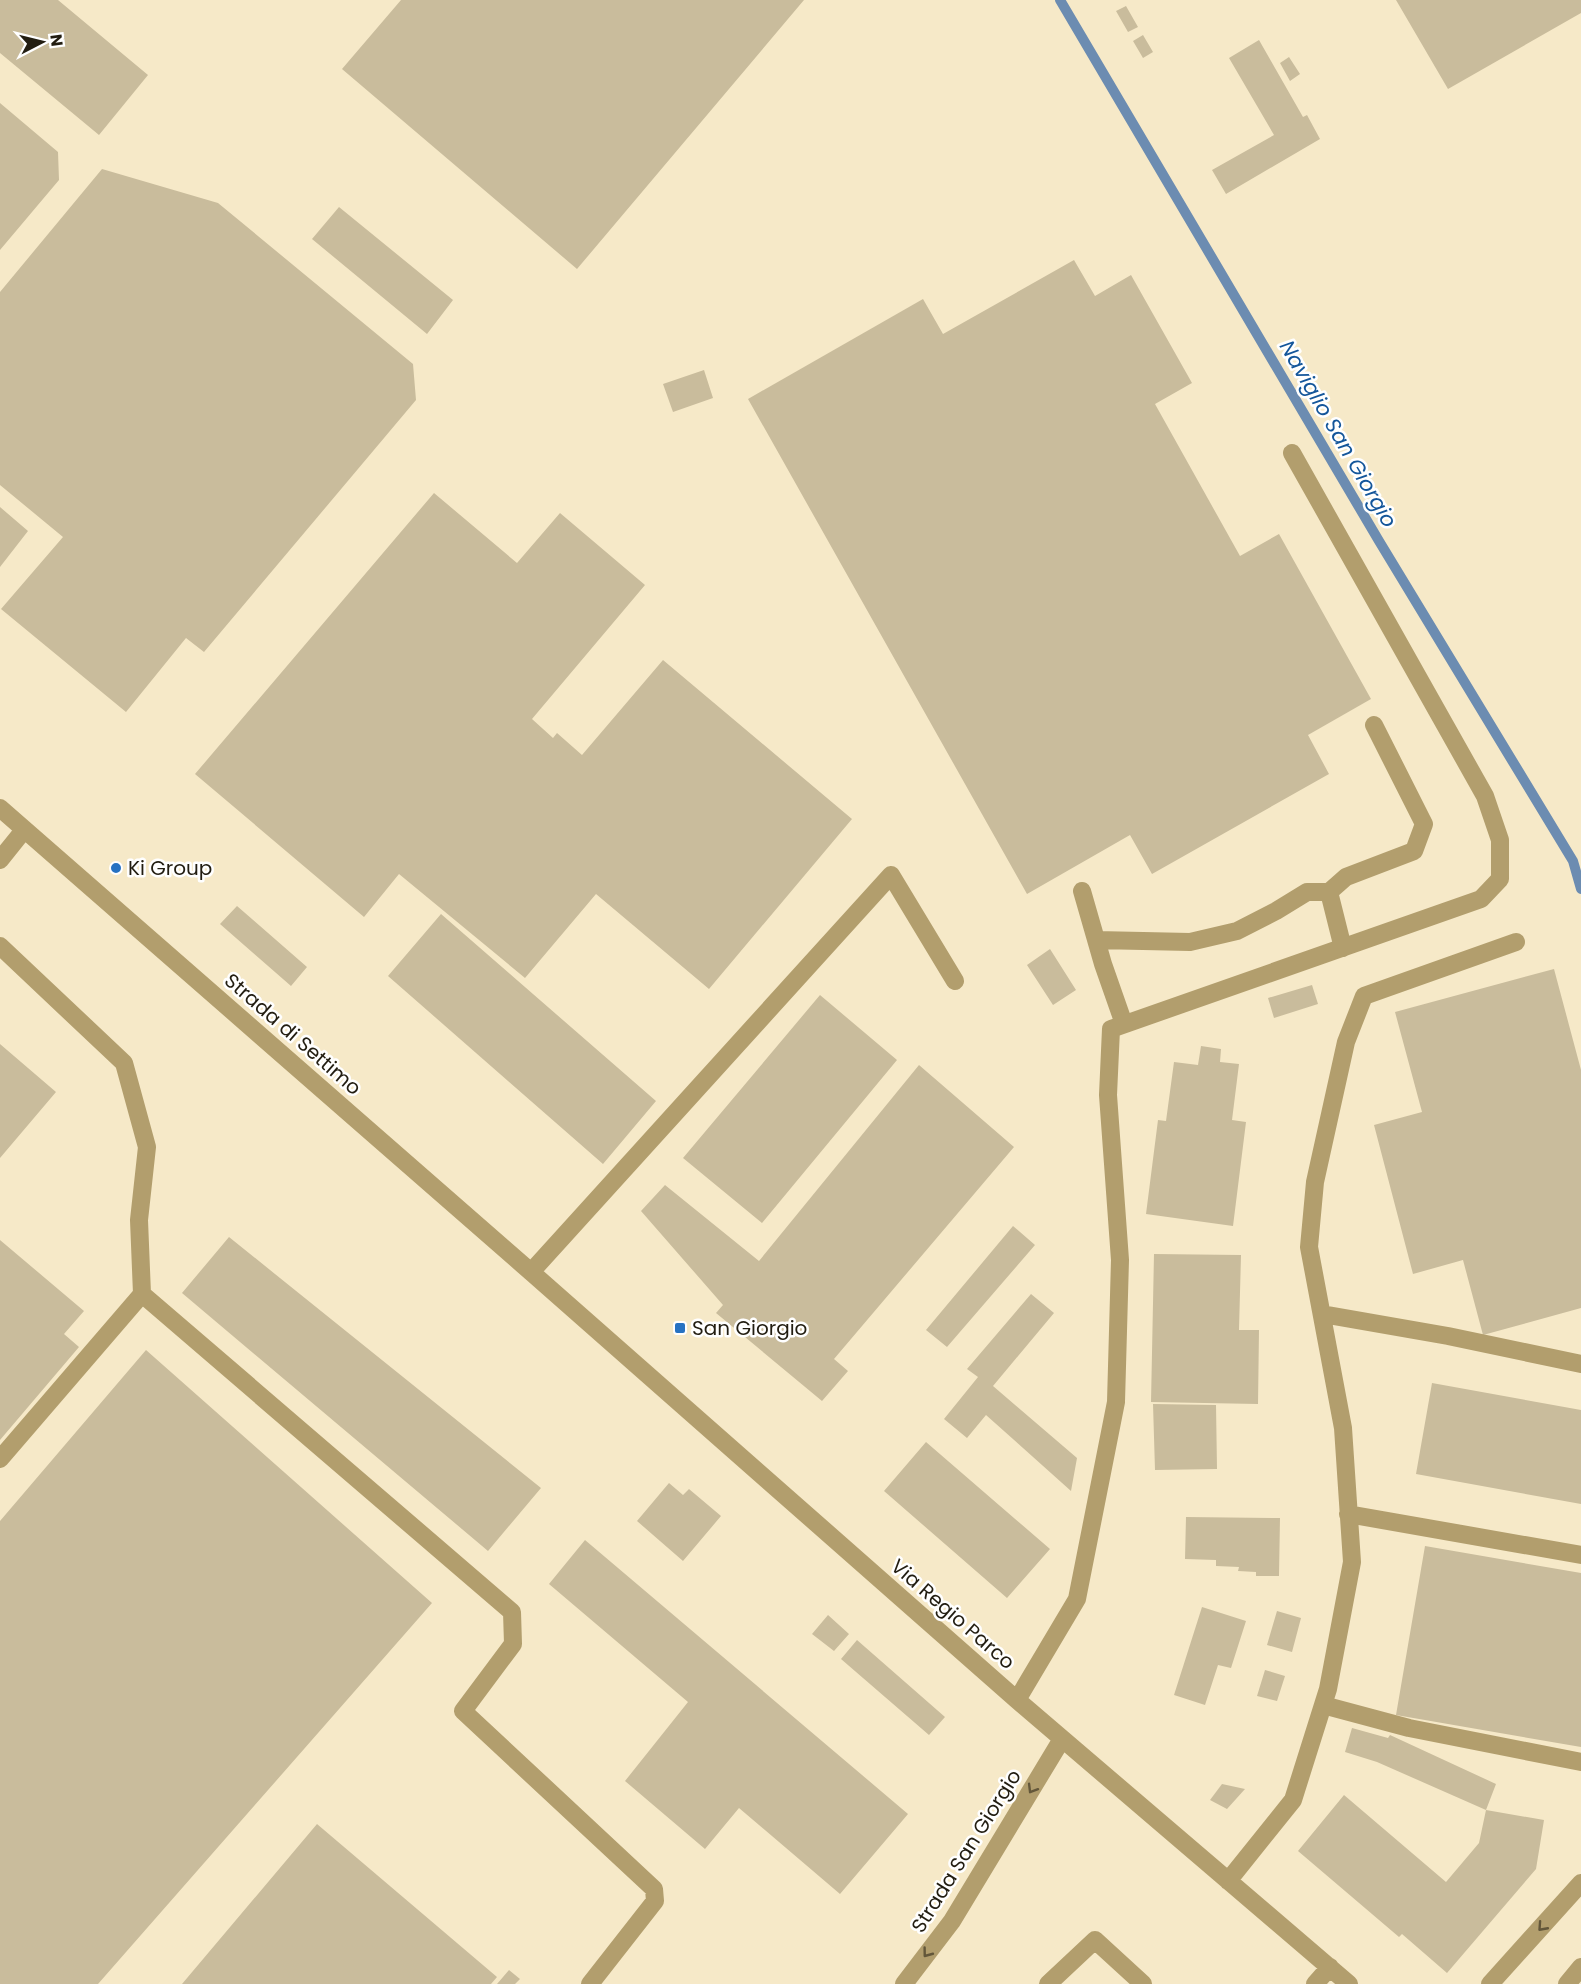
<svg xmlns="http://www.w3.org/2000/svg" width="1581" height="1984" font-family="Poppins,sans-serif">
  <rect width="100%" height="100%" fill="#f6e9c8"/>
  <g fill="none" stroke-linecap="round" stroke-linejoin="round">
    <!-- stream -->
    <path stroke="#6c8cb1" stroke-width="10" d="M 1060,0 L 1379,541 L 1573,861 L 1581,889"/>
  </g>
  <!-- building -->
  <path fill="#c9bc9c" d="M 0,0 L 58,0 L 148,75 L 99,135 L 0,53 Z
    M 401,0 L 804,0 L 577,269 L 342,69 Z
    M 1396,0 L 1581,0 L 1581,13 L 1448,89 Z
    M 1126,6 L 1138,27 L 1128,32 L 1116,11 Z
    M 1143,35 L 1153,52 L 1143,58 L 1133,41 Z
    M 1259,40 L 1303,117 L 1307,115 L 1320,139 L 1226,194 L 1212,170 L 1274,135 L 1229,58 Z
    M 1289,57 L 1300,74 L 1290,81 L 1280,63 Z
    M 0,103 L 58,152 L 59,180 L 0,250 Z
    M 102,169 L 218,203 L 413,364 L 416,400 L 204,652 L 186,638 L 126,712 L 1,609 L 63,537 L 0,485 L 0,292 Z
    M 339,207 L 453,300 L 427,334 L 312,239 Z
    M 1074,260 L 1095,296 L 1131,275 L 1192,383 L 1155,404 L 1240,556 L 1279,534 L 1371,699 L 1308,735 L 1329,774 L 1152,874 L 1130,835 L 1027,894 L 748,399 L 923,299 L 943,334 Z
    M 704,370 L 713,398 L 673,412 L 663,384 Z
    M 434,493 L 517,563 L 560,513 L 645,585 L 532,719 L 553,738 L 557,733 L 582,755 L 663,660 L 852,819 L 709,989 L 596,894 L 525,978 L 399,874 L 364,917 L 195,774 Z
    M 0,507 L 28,531 L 0,567 Z
    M 237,906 L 307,967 L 291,986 L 220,924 Z
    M 441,914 L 656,1101 L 603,1164 L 388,976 Z
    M 1050,949 L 1076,990 L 1053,1005 L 1027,965 Z
    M 1554,969 L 1581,1070 L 1581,1308 L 1483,1335 L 1463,1260 L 1413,1274 L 1374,1125 L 1422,1112 L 1395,1012 Z
    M 1312,985 L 1318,1004 L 1274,1018 L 1268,998 Z
    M 820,995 L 897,1060 L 762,1223 L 683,1158 Z
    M 0,1044 L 56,1092 L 0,1158 Z
    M 1201,1046 L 1221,1049 L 1220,1062 L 1239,1064 L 1232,1120 L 1246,1122 L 1233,1226 L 1146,1214 L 1158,1120 L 1166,1121 L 1174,1062 L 1198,1065 Z
    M 919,1065 L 1014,1147 L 834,1359 L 848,1371 L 822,1401 L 716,1313 L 723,1305 L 641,1211 L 665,1185 L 759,1261 Z
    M 1013,1226 L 1035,1245 L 947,1347 L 926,1330 Z
    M 229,1237 L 541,1488 L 488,1551 L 182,1293 Z
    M 0,1240 L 84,1311 L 64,1334 L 79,1347 L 0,1440 Z
    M 1154,1254 L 1241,1255 L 1239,1330 L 1259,1330 L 1258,1404 L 1151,1402 Z
    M 1031,1294 L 1054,1313 L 993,1386 L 1077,1458 L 1071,1491 L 986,1415 L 967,1438 L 944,1419 L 978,1377 L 967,1369 Z
    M 146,1350 L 432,1603 L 98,1984 L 0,1984 L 0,1521 Z
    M 1432,1383 L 1581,1410 L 1581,1504 L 1416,1474 Z
    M 1153,1404 L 1216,1405 L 1217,1469 L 1155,1470 Z
    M 926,1442 L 1050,1549 L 1007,1598 L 884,1491 Z
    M 669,1483 L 683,1495 L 689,1489 L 721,1516 L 683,1561 L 637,1521 Z
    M 1186,1517 L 1280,1518 L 1279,1576 L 1256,1576 L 1256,1572 L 1238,1571 L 1239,1567 L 1216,1566 L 1216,1560 L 1185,1559 Z
    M 585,1540 L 908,1814 L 840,1894 L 739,1808 L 705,1849 L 625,1781 L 688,1702 L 549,1584 Z
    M 1425,1546 L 1581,1573 L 1581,1747 L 1396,1715 Z
    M 1202,1607 L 1246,1621 L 1231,1668 L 1218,1665 L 1205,1705 L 1174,1695 Z
    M 1277,1611 L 1301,1618 L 1292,1652 L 1267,1645 Z
    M 828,1615 L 849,1634 L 834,1651 L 812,1634 Z
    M 857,1640 L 945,1717 L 929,1735 L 841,1659 Z
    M 1265,1670 L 1285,1676 L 1277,1701 L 1257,1696 Z
    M 1352,1728 L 1388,1738 L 1390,1735 L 1496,1784 L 1486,1810 L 1377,1762 L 1345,1752 Z
    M 1222,1784 L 1245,1789 L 1227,1809 L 1210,1800 Z
    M 1344,1795 L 1446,1882 L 1479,1843 L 1486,1810 L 1544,1820 L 1536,1869 L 1447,1973 L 1402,1934 L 1399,1937 L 1298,1851 Z
    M 317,1824 L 497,1977 L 491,1984 L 182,1984 Z
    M 509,1970 L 520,1979 L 515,1984 L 497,1984 Z"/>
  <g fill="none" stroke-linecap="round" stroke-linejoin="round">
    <!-- minor -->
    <path stroke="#b29e6d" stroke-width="18" d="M 0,808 L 531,1272 L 1017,1700 L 1349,1984
      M 0,860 L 24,830
      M 1082,891 L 1103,964 L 1124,1024
      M 1096,940 L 1190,942 L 1237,931 L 1276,911 L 1307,892 L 1329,892
      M 0,946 L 124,1063 L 147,1147 L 139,1220 L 142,1294 L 0,1459
      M 1343,948 L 1329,892 L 1346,877 L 1414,851 L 1424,824 L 1374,725
      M 531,1272 L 891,875 L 955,981
      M 142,1294 L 512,1612 L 513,1644 L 463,1711 L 654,1889 L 655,1901 L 590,1984
      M 1322,1314 L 1448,1336 L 1581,1364
      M 1348,1514 L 1581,1555
      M 1017,1700 L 1077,1599 L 1116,1402 L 1120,1260 L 1108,1095 L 1111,1029 L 1481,899 L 1500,879 L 1500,840 L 1485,796 L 1292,453
      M 1323,1705 L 1409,1728 L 1581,1762
      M 1228,1881 L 1293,1800 L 1328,1689 L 1352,1562 L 1343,1428 L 1309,1247 L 1315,1182 L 1346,1042 L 1364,996 L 1516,942
      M 904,1984 L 952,1921 L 1062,1739
      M 1048,1984 L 1095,1940 L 1143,1984
      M 1315,1984 L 1330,1967
      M 1490,1984 L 1581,1883
      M 1567,1984 L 1581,1967"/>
  </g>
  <!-- one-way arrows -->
  <defs><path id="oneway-chevron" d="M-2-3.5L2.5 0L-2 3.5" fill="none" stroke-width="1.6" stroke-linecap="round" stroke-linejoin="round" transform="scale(1.5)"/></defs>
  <g stroke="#63573a">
    <use href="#oneway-chevron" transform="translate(1032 1789) rotate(121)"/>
    <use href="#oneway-chevron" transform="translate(1542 1927) rotate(132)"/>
    <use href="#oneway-chevron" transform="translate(927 1953) rotate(127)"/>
  </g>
  <!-- markers -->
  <g fill="#2772c2" stroke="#fff" stroke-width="2">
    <circle cx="116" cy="868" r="6"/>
    <rect x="674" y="1322" width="12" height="12" rx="3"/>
  </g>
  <g text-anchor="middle" stroke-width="5" stroke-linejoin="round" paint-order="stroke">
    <!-- poi labels -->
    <g font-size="20" fill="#221d11" stroke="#fff" text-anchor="start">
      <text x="128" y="875">Ki Group</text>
      <text x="692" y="1335">San Giorgio</text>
    </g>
    <!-- street labels -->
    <g font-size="20" fill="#221d11" stroke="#fff">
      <text transform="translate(293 1034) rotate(41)" y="7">Strada di Settimo</text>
      <text transform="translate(953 1614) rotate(41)" y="7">Via Regio Parco</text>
      <text transform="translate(966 1851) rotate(-58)" y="7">Strada San Giorgio</text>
    </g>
    <!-- water labels -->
    <g font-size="21" font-style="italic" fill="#14569a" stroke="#fff">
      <text transform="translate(1338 434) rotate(60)" y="7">Naviglio San Giorgio</text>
    </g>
  </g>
  <!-- north arrow -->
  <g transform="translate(42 42) rotate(83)" stroke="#ffffff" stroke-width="4.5" paint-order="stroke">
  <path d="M0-4.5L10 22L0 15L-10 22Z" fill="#221d11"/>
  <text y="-9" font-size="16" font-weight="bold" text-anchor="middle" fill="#221d11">N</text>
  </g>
</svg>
